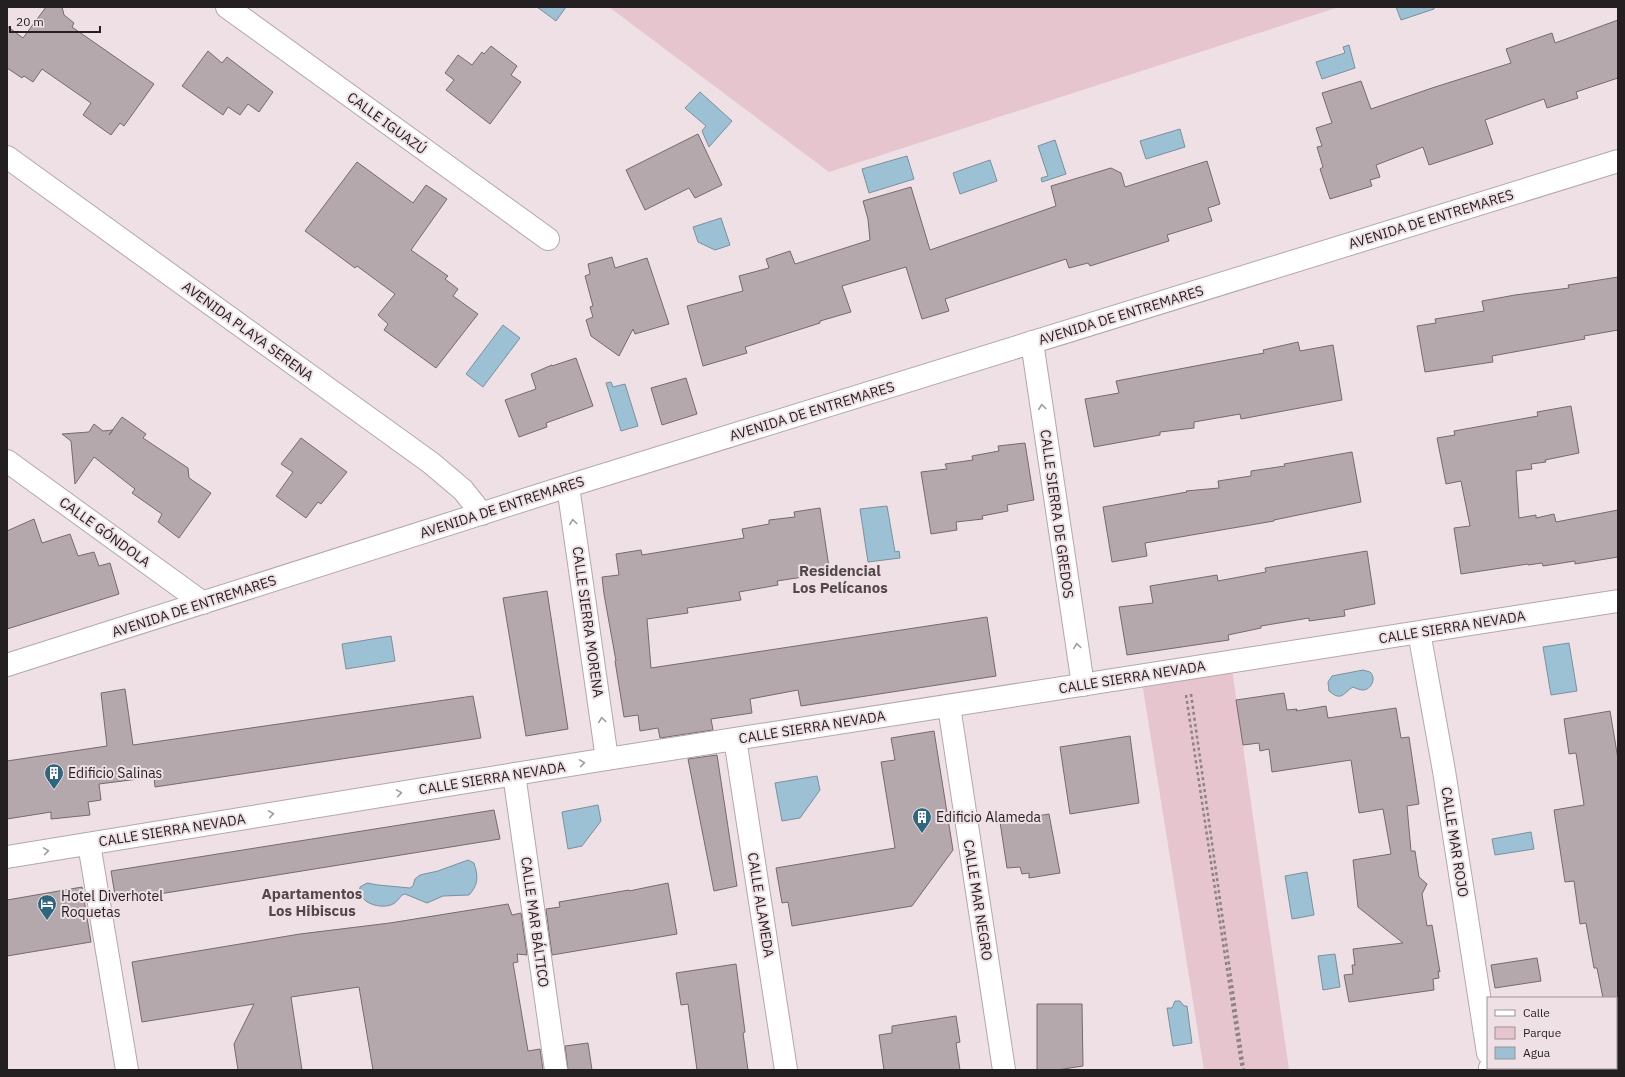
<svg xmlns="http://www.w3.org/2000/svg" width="1625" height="1077" font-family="'IBM Plex Sans',sans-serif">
  <rect width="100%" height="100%" fill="#eee0e4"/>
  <!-- green -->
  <path fill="#e6c5cf" d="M 609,7 L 1339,7 L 829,172 Z
    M 1231,662 L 1289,1070 L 1204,1070 L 1141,676 Z"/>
  <!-- water -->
  <path fill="#9dc1d4" stroke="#79909e" d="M 537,7 L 566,7 L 556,21 Z
    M 1396,7 L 1434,7 L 1434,9 L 1401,20 Z
    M 1349,45 L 1355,68 L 1322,79 L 1316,62 L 1345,53 L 1343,47 Z
    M 700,92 L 732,121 L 709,147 L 702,131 L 706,126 L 685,108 Z
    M 1180,129 L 1185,147 L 1146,159 L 1140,141 Z
    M 1055,140 L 1066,174 L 1042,182 L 1041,178 L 1048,176 L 1038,146 Z
    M 907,156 L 914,179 L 869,193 L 862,169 Z
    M 990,160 L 997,181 L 960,194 L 953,173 Z
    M 721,218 L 730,245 L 715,250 L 698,242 L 693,227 Z
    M 503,325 L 520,338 L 483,387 L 466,374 Z
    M 611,382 L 613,387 L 625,384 L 638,426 L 621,431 L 606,383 Z
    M 887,506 L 895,552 L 899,551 L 900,558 L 868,562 L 860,509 Z
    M 391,636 L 395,661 L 346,669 L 342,644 Z
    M 1569,643 L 1577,691 L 1551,695 L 1543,647 Z
    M 1363,670 C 1365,671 1368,671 1370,672 C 1377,678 1371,690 1363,690 C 1360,690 1355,688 1353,687 C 1343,693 1342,702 1329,691 L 1328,682 L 1332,676 Z
    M 817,776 L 820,790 L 800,818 L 782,821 L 775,783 Z
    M 598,805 L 601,821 L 582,846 L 568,849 L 562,812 Z
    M 1531,832 L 1534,849 L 1495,855 L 1492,839 Z
    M 468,860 L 474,863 C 478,876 479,884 469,895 L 443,896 L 427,903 L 405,894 L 402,895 C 399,898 397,902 393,904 C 381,910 357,903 360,887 L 367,883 L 378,885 L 410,888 L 413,886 L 415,879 L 420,875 L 438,871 Z
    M 1307,872 L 1314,915 L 1292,919 L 1285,876 Z
    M 1335,954 L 1340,987 L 1323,990 L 1318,956 Z
    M 1175,1001 L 1180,1001 L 1184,1006 L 1187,1006 L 1192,1043 L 1173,1046 L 1167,1008 L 1172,1008 Z"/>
  <!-- building -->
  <path fill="#b5a8ac" stroke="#766a6e" d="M 46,7 L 62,7 L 64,15 L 74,23 L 72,27 L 154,84 L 124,126 L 120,123 L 111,135 L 83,115 L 91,103 L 42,69 L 33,82 L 24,76 L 22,78 L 7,68 L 7,26 L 23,38 Z
    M 1618,20 L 1618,78 L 1576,92 L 1578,98 L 1547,108 L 1544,99 L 1485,120 L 1493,144 L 1429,165 L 1423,147 L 1376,165 L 1380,177 L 1370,180 L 1372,186 L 1330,199 L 1320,169 L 1323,167 L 1317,147 L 1322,146 L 1316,128 L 1332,123 L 1322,93 L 1361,81 L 1371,109 L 1432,88 L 1511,63 L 1506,49 L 1552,33 L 1555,43 Z
    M 491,46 L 517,66 L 511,75 L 521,82 L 490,124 L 446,90 L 454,80 L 445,73 L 458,55 L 472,65 L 482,52 L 484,54 Z
    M 208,51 L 222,63 L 227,57 L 273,92 L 259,112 L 248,104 L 240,115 L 228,107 L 223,115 L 182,86 Z
    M 698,134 L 722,185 L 695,198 L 689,188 L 645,210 L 626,170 Z
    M 1207,161 L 1220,204 L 1208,208 L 1212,221 L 1167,235 L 1169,241 L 1090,266 L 1088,263 L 1069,268 L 1066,259 L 945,299 L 949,311 L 922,319 L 906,267 L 842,286 L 851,312 L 820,321 L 820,323 L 745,347 L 747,353 L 703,366 L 687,306 L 743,291 L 739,276 L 769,268 L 766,259 L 790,251 L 795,264 L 870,240 L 868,219 L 863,201 L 911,187 L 930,250 L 1056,206 L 1051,186 L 1111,168 L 1121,173 L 1125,187 Z
    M 357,162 L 413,203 L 426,185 L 447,199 L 411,250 L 448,276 L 445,279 L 458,289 L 453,296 L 478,314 L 436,368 L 384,330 L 388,324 L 378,315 L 395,294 L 357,266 L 355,268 L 305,231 Z
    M 612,257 L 615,268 L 647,258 L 669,324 L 635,334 L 633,329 L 619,356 L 591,336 L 586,320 L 593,317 L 590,307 L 593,306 L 585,276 L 590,274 L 588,264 Z
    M 1618,277 L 1618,330 L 1584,336 L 1585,339 L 1492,356 L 1493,362 L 1425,372 L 1417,326 L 1436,323 L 1435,319 L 1484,311 L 1482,301 L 1515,295 L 1569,288 L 1568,285 Z
    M 1298,342 L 1300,351 L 1333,345 L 1342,400 L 1241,419 L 1240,414 L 1194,422 L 1194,428 L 1160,432 L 1160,435 L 1094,447 L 1085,399 L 1119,393 L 1116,381 L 1264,353 L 1263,350 Z
    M 576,358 L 593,406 L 546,423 L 547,427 L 519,437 L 505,400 L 536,389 L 531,374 L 552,365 L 552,366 Z
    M 686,378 L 697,414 L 662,425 L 651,388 Z
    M 1571,406 L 1579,453 L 1545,460 L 1546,462 L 1531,464 L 1532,469 L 1516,471 L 1519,518 L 1536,515 L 1536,518 L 1554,514 L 1556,522 L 1618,510 L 1618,557 L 1575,564 L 1575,561 L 1543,566 L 1542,563 L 1528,565 L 1528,564 L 1461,574 L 1454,528 L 1470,526 L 1461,481 L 1446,484 L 1437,438 L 1455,435 L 1454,431 L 1538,416 L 1537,412 Z
    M 122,417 L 146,434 L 143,438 L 188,468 L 189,478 L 211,493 L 179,538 L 158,522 L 162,514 L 132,493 L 135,489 L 94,457 L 75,484 L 71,441 L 62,434 L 89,432 L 94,424 L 103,431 L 113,430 L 109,435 Z
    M 301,438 L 347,472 L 321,504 L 318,502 L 306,518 L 276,496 L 293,472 L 281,464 Z
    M 1025,443 L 1034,500 L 1007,505 L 1008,511 L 982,516 L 983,519 L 956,522 L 957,530 L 931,534 L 921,472 L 947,469 L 945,464 L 973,460 L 972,456 L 999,451 L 998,446 Z
    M 1352,452 L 1361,502 L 1274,520 L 1274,521 L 1145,543 L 1147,556 L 1112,562 L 1103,507 L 1187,492 L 1186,491 L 1219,488 L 1218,481 L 1251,476 L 1251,471 L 1285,466 L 1284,464 Z
    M 820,508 L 829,567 L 802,571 L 803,577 L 777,581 L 778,585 L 739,592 L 741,600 L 687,608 L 688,613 L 647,619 L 651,668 L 987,617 L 996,676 L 801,706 L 798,690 L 750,699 L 752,713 L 711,719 L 713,730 L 660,738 L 658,728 L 640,731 L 638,715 L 624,717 L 615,661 L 616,661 L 604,594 L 602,577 L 619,575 L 616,554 L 641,550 L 642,555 L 744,538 L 742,529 L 769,524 L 769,520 L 795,517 L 794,512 Z
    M 34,519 L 42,543 L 70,534 L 78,556 L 94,552 L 99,566 L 110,563 L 119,594 L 7,629 L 7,531 Z
    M 1367,551 L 1375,604 L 1344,610 L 1345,616 L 1309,621 L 1309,618 L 1261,626 L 1261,628 L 1228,635 L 1229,640 L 1127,655 L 1119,607 L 1153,603 L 1150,586 L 1217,575 L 1218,581 L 1266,572 L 1265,568 Z
    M 547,591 L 568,729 L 526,736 L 503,598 Z
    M 125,689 L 133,745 L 473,696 L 481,738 L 155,787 L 154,777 L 99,784 L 101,800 L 88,802 L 90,815 L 51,819 L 51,812 L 7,819 L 7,761 L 107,746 L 101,693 Z
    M 1284,693 L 1287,710 L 1297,709 L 1296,711 L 1326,706 L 1328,718 L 1396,708 L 1401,738 L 1409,737 L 1419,804 L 1407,806 L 1411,851 L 1415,851 L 1419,877 L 1427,884 L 1422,894 L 1427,926 L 1432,925 L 1440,972 L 1438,971 L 1439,978 L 1433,979 L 1434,990 L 1349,1002 L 1344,975 L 1353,974 L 1352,965 L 1355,965 L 1353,949 L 1403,943 L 1358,907 L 1353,860 L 1391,854 L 1383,809 L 1359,813 L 1351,760 L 1272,772 L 1269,749 L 1260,751 L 1259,743 L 1243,745 L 1236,700 Z
    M 1610,711 L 1618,759 L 1618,1012 L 1616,1012 L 1616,998 L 1603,998 L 1597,968 L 1594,968 L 1586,923 L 1580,924 L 1574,881 L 1565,882 L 1554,810 L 1584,805 L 1576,753 L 1569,754 L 1564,719 Z
    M 934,731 L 953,850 L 912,906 L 792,926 L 788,902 L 782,903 L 776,868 L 895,848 L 881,762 L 895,760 L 891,738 Z
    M 1130,736 L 1139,803 L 1070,814 L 1060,747 Z
    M 717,755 L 737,886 L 714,891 L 688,759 Z
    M 494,810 L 500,839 L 116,901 L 111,871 Z
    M 1049,814 L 1060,873 L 1029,878 L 1029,873 L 1022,874 L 1020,867 L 1007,868 L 1000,822 Z
    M 668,883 L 677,934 L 552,955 L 546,909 L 560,907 L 559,902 L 629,890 L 629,891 Z
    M 82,887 L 91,942 L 7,956 L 7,900 Z
    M 508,904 L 512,915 L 521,913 L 527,955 L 517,954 L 518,962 L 513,963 L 528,1051 L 540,1049 L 543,1070 L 373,1070 L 359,987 L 291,997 L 302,1070 L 238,1070 L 234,1044 L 254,1004 L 142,1022 L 132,962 L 300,934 L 390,923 Z
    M 1537,958 L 1541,981 L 1495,988 L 1491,965 Z
    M 736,964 L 745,1032 L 743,1033 L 748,1070 L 697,1070 L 688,1004 L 681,1005 L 676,973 Z
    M 1037,1004 L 1082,1004 L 1083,1066 L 1057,1070 L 1037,1070 Z
    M 956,1016 L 960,1042 L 956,1043 L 960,1070 L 884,1070 L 879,1035 L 892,1033 L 892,1026 Z
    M 588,1043 L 592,1070 L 568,1070 L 565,1046 Z"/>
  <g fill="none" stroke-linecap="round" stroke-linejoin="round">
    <defs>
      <path id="street" d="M 227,7 L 548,239
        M 7,157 L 431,463 L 463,490 L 482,514
        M 1032,342 L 1083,685
        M 7,461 L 203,603
        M 568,486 L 607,759
        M 1419,632 L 1444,771 L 1488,1053
        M 7,665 L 568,486 L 1618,161
        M 949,706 L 1004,1070
        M 735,739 L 786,1070
        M 514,774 L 556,1070
        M 89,844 L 127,1070
        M 7,857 L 607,759 L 1618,601
        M 1490,1068 L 1491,1070"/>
    </defs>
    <!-- street casing -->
    <use href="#street" stroke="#b4a7ab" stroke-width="24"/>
    <!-- path -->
    <path stroke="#8c8386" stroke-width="2.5" stroke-dasharray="3 3" stroke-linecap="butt" d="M 1191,694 L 1244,1070
      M 1186,695 L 1242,1070"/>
    <!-- street -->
    <use href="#street" stroke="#fff" stroke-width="22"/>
  </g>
  <!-- one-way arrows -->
  <defs><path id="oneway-chevron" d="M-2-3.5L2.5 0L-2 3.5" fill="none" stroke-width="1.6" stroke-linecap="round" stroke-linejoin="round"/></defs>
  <g stroke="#9c9a9b">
    <use href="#oneway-chevron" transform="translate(1042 407) rotate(-98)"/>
    <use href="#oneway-chevron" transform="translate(573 522) rotate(-98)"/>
    <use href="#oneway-chevron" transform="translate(1077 646) rotate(-98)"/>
    <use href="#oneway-chevron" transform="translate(602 720) rotate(-98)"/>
    <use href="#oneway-chevron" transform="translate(582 763) rotate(-9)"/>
    <use href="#oneway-chevron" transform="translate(399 793) rotate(-9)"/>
    <use href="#oneway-chevron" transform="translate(271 814) rotate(-9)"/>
    <use href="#oneway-chevron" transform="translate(46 851) rotate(-9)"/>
  </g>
  <!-- icons -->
  <defs>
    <symbol id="building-pin" viewBox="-11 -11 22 30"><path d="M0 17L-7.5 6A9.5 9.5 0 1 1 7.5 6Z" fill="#2e657f" stroke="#eee0e4"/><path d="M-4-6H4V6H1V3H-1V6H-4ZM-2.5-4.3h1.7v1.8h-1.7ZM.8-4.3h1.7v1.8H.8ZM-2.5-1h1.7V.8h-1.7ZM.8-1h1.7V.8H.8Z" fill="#fff"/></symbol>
    <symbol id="hotel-pin" viewBox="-11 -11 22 30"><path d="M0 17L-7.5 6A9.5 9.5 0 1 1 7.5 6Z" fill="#2e657f" stroke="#eee0e4"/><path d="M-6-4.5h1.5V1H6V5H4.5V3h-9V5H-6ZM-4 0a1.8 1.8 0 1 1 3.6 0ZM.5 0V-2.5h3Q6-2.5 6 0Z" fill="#fff"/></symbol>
  </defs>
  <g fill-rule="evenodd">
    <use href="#building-pin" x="43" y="762" width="22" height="30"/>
    <use href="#building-pin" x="911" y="806" width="22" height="30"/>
    <use href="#hotel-pin" x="36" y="893" width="22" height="30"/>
  </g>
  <g text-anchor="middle" stroke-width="4" stroke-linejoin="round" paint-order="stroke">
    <!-- street labels -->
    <g font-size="14" fill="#241f21" stroke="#eee0e4">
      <text transform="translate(387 123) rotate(36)" y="5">CALLE IGUAZÚ</text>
      <text transform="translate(1431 219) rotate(-17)" y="5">AVENIDA DE ENTREMARES</text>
      <text transform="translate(1121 315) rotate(-17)" y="5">AVENIDA DE ENTREMARES</text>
      <text transform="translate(248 331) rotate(36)" y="5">AVENIDA PLAYA SERENA</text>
      <text transform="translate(812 411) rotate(-17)" y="5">AVENIDA DE ENTREMARES</text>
      <text transform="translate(502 507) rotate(-18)" y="5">AVENIDA DE ENTREMARES</text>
      <text transform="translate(1057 514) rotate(82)" y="5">CALLE SIERRA DE GREDOS</text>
      <text transform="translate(105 532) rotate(36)" y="5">CALLE GÓNDOLA</text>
      <text transform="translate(194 606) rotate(-18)" y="5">AVENIDA DE ENTREMARES</text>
      <text transform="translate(588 622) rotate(82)" y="5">CALLE SIERRA MORENA</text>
      <text transform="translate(1452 627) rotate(-9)" y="5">CALLE SIERRA NEVADA</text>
      <text transform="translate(1132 677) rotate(-9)" y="5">CALLE SIERRA NEVADA</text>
      <text transform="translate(812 727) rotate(-9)" y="5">CALLE SIERRA NEVADA</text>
      <text transform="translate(492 778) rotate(-9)" y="5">CALLE SIERRA NEVADA</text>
      <text transform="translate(172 830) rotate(-9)" y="5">CALLE SIERRA NEVADA</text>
      <text transform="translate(1455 842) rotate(81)" y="5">CALLE MAR ROJO</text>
      <text transform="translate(978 900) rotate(81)" y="5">CALLE MAR NEGRO</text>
      <text transform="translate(761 905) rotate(81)" y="5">CALLE ALAMEDA</text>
      <text transform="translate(535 922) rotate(82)" y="5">CALLE MAR BÁLTICO</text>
    </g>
    <!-- poi labels -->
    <g font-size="14" fill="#241f21" stroke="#eee0e4" text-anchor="start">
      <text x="68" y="778">Edificio Salinas</text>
      <text x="936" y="822">Edificio Alameda</text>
      <text x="61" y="901">Hotel Diverhotel<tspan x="61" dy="16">Roquetas</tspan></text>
    </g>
    <!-- neighbourhood labels -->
    <g font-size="15" font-weight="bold" fill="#52474a" stroke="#eee0e4">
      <text x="840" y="576">Residencial<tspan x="840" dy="17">Los Pelícanos</tspan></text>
      <text x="312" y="899">Apartamentos<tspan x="312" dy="17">Los Hibiscus</tspan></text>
    </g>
  </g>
  <!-- border -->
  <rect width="1625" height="1077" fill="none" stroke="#241f21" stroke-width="16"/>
  <!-- legend -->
  <rect x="1487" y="997" width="130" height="72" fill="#eee0e4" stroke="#9d9396"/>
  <rect x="1495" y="1010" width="20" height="6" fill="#ffffff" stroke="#9d9396"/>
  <text x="1523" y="1017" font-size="12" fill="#241f21">Calle</text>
  <rect x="1495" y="1027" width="20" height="12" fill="#e6c5cf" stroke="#9d9396"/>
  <text x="1523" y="1037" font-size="12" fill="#241f21">Parque</text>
  <rect x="1495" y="1047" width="20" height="12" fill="#9dc1d4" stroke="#9d9396"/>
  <text x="1523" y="1057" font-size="12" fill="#241f21">Agua</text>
  <!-- scale -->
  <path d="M10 26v6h90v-6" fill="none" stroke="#241f21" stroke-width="2"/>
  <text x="16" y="26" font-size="12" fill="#241f21" stroke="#eee0e4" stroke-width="3" paint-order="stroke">20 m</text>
</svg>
